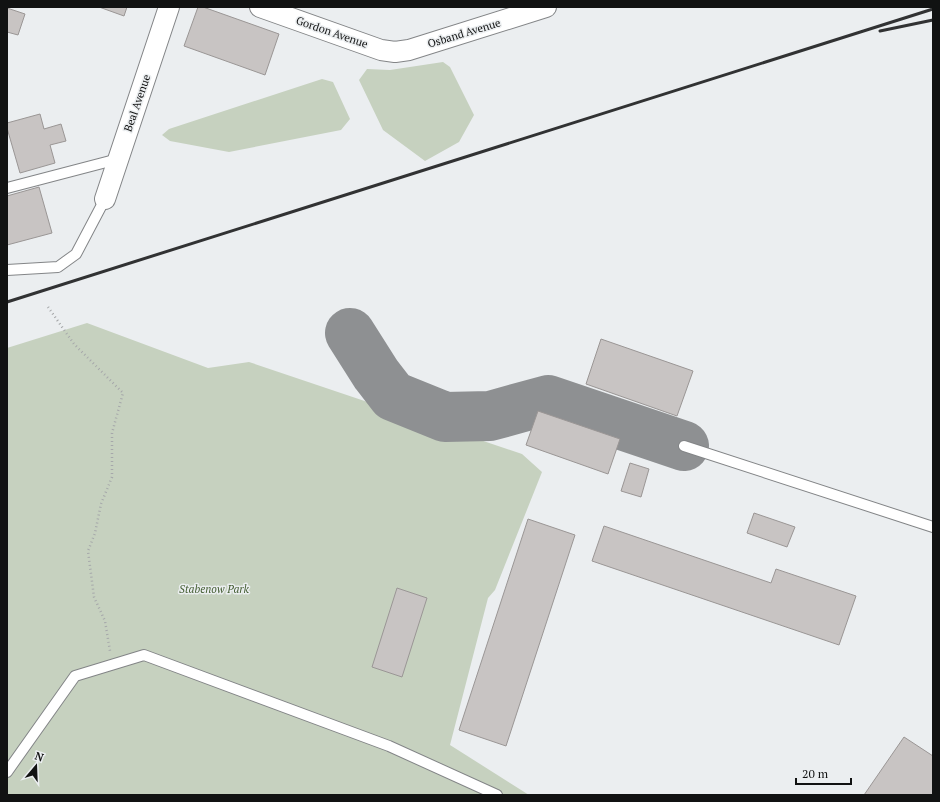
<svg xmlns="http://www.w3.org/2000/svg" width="940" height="802" font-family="'PT Serif',serif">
  <rect width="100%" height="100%" fill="#ebeef0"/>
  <!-- green -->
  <path fill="#c6d1bf" d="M 443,62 L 450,67 L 474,115 L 459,142 L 425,161 L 383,130 L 359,80 L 367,69 L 390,70 Z
    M 322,79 L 333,82 L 350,119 L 341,130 L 229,152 L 170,141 L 162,135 L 169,129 Z
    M 87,323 L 208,368 L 249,362 L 522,454 L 542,472 L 495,590 L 488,598 L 450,745 L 529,795 L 7,795 L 7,348 Z"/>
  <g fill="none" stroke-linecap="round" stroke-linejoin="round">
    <!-- taxiway -->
    <path stroke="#8e9092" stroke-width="50" d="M 350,333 L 376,374 L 393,396 L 445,417 L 490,416 L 548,400 L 684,446"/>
  </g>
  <!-- building -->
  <path fill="#c8c4c3" stroke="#9a9695" d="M 99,7 L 127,7 L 124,16 Z
    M 198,7 L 203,7 L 279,34 L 265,75 L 184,46 Z
    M 7,8 L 25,14 L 18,35 L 7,32 Z
    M 40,114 L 44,129 L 61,124 L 66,141 L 50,145 L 55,163 L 20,173 L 7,128 L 7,123 Z
    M 39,187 L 52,233 L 7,245 L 7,196 Z
    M 601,339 L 693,371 L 677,416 L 586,384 Z
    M 538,411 L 620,439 L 608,474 L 526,445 Z
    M 630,463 L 649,469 L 641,497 L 621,491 Z
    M 754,513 L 795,527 L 787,547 L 747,533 Z
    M 528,519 L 575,535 L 506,746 L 459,730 Z
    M 604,526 L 771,583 L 776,569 L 856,596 L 839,645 L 592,561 Z
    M 397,588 L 427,598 L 402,677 L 372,667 Z
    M 904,737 L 933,756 L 933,795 L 864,795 Z"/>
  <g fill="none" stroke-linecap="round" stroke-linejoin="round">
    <defs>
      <path id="service" d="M 7,188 L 118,159
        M 7,270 L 58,267 L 76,254 L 105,199
        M 684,446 L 933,527
        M 7,772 L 75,676 L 144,655 L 389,746 L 497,795"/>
      <path id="minor" d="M 260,7 L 381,50 L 395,52 L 409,50 L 546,7
        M 105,199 L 169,7"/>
    </defs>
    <!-- service casing -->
    <use href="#service" stroke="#838587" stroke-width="12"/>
    <!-- minor casing -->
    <use href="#minor" stroke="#838587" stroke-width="22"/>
    <!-- path -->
    <path stroke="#a6a8aa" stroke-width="2.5" stroke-dasharray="1 3" stroke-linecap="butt" d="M 48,307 L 74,344 L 123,393 L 112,433 L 112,477 L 101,504 L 95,533 L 88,551 L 94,597 L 105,621 L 110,651"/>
    <!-- service -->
    <use href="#service" stroke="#fff" stroke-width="10"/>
    <!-- minor -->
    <use href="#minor" stroke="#fff" stroke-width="20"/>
    <!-- rail -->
    <path stroke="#313233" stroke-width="3" d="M 880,31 L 933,20
      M 7,302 L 933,9"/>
  </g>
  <g text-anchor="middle" stroke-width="3" stroke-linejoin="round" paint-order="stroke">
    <!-- street labels -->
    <g font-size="11" fill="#111212" stroke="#ebeef0">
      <text transform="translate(332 32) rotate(19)" y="4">Gordon Avenue</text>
      <text transform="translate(464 33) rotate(-17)" y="4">Osband Avenue</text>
      <text transform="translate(137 103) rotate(-71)" y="4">Beal Avenue</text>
    </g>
    <!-- park labels -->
    <g font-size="11" font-style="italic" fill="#445e33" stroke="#ebeef0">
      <text x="214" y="593">Stabenow Park</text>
    </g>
  </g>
  <!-- border -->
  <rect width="940" height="802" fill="none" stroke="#111212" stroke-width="16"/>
  <!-- north arrow -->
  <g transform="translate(36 766) rotate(19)" stroke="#ebeef0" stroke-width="3" paint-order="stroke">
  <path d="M0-3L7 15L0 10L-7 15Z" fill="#111212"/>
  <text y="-6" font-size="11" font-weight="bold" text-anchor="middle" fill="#111212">N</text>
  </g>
  <!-- scale -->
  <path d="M796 778v6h55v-6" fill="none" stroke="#111212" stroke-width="2"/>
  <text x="802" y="778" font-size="12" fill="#111212" stroke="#ebeef0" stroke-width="3" paint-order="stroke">20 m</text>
</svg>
